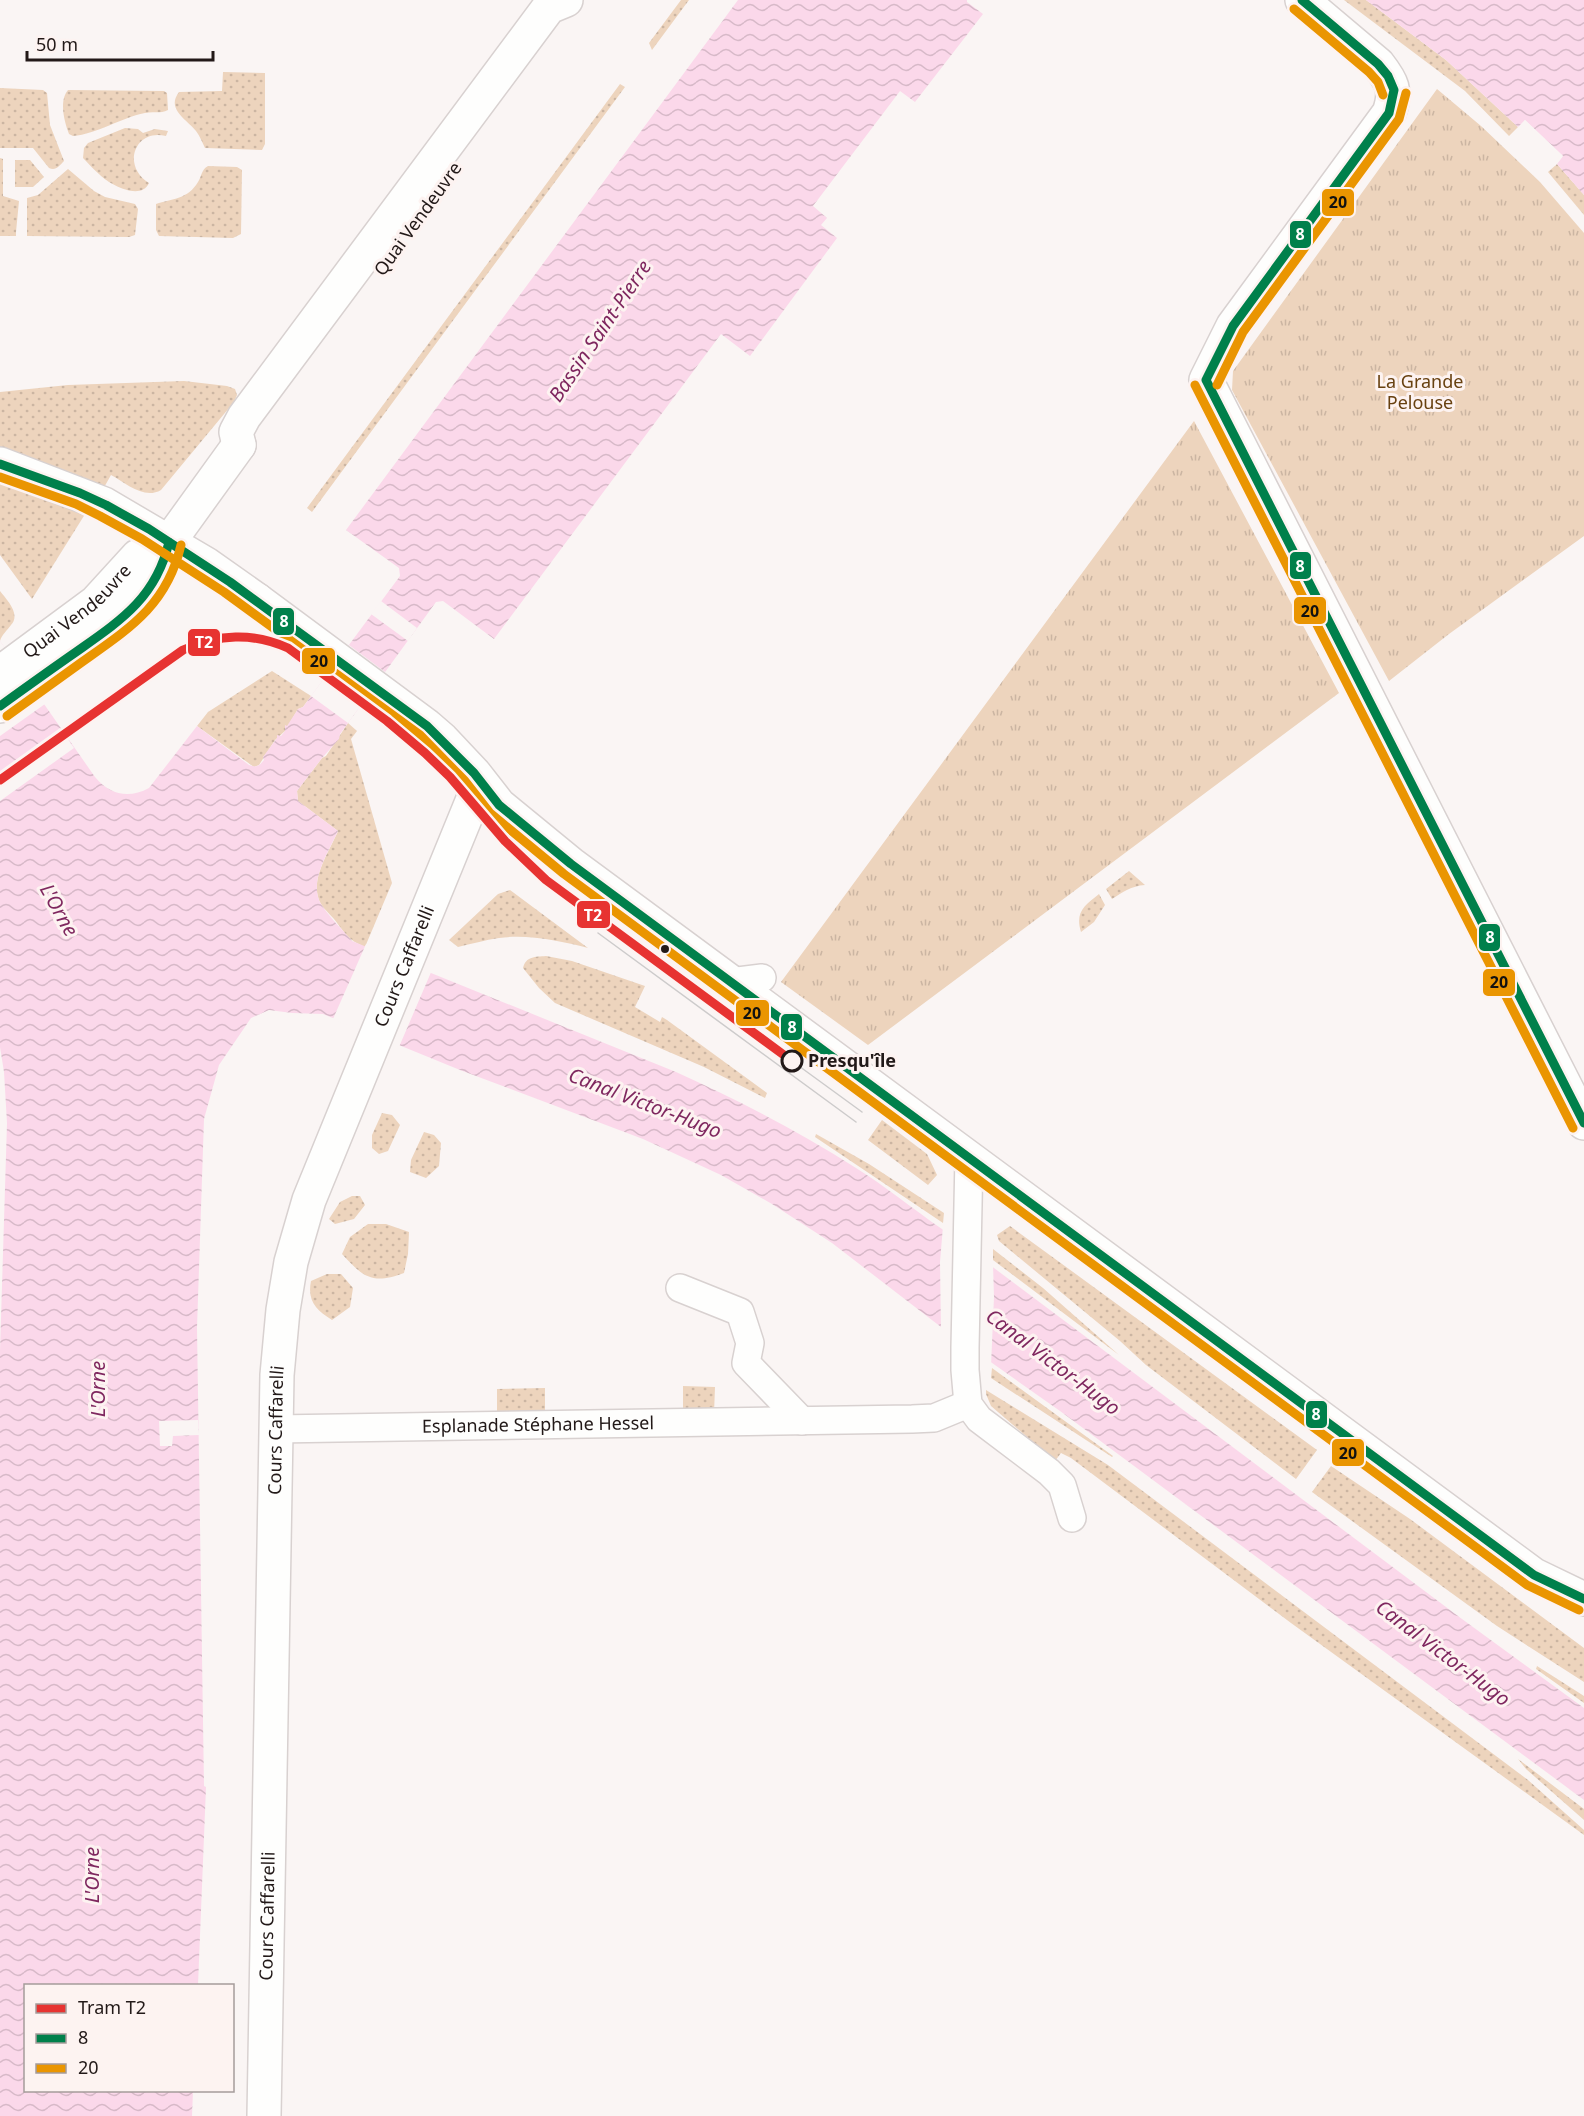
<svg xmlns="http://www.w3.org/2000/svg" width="1584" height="2116" font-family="'Noto Sans',sans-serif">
  <defs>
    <pattern id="grass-dots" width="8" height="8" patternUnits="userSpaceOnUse" patternTransform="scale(1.5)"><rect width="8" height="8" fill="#edd4bd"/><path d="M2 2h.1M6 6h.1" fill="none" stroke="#cbb5a2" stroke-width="1.8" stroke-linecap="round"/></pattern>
    <pattern id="park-tufts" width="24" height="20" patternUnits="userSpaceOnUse" patternTransform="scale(1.5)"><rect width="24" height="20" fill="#edd4bd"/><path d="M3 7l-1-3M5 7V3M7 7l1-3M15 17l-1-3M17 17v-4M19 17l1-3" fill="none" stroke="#cbb5a2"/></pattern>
    <pattern id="water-waves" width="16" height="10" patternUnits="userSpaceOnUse" patternTransform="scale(1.5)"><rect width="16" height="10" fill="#fbd8ea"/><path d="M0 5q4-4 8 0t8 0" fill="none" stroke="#d7b9c8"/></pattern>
  </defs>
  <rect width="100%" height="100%" fill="#faf5f4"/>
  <!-- grass -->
  <path fill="url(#grass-dots)" d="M 681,0 L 689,0 L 652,50 L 649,43 Z
    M 1344,0 L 1366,0 L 1446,60 L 1518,127 L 1509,136 L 1465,91 Z
    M 223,72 L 265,73 L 265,144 L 262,150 L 205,148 C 202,142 200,136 196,131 C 186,119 166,109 179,92 L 222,91 Z
    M 620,84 L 625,87 L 312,512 L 307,508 Z
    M 0,88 L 43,90 L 47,93 L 50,125 L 64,161 C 59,166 56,171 49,168 L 33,148 L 0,148 Z
    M 68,90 L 164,91 L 167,93 L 168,110 C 160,114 153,111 145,113 C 120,118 97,134 73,136 L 69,134 C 64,121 59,101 68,90 Z
    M 125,128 L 138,129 L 143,133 L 155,129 L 168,131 L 166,136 C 135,128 121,166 149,183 C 141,201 110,185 100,175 C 94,170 89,164 83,158 L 84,148 L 88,143 Z
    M 0,158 L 3,159 L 3,196 L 19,201 L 16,232 L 16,236 L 0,236 Z
    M 15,160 L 30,160 L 44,177 L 33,187 L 15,187 Z
    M 1557,164 L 1584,195 L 1584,215 L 1548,172 Z
    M 208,166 L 237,167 L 242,170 L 241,234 L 233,238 L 159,236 L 156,230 L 156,204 C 172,199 188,199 198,182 C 202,176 201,170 208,166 Z
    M 68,169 L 94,191 L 105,197 L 135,204 L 138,209 L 135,235 L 129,237 L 27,236 L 27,198 L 38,195 Z
    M 184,381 L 227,386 L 235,389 L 237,395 L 234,402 L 161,490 C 144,500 126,483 111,475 L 102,491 L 0,449 L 0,392 L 68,385 Z
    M 0,476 L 87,511 L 32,599 L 0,555 Z
    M 0,591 C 7,600 21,614 11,625 C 7,631 2,634 0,641 Z
    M 272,671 L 311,696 L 303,707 L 298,709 L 285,731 L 275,740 L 259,765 L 254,767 L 197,726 L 208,712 Z
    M 348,723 L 357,731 L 351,739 L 392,883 L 365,947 C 348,940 345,933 334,919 C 328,912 320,906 318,897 C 312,876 330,850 338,831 L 298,801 L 297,791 L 322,758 L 326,756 Z
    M 1129,871 L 1145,885 C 1131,886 1123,892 1112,899 L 1106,889 Z
    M 510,890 L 588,948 C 560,941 528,934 499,938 C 485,940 471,944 458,947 L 449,940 L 498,894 Z
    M 1099,894 L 1105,905 L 1094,922 L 1081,932 C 1075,912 1084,906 1099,894 Z
    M 546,956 L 572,961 L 645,986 L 635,1007 L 660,1022 L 662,1017 L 667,1020 L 767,1093 L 765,1098 L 704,1067 L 555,1003 L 539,988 L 523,968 C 526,956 535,957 546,956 Z
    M 382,1113 L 392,1115 L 400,1125 L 388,1151 L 379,1154 L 372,1148 L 372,1135 Z
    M 882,1120 L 927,1154 L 937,1175 L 928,1185 L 868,1140 Z
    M 424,1132 L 434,1135 L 441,1143 L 439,1166 L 426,1178 L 410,1172 L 411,1160 Z
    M 816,1134 L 869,1164 L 944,1213 L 943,1223 L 815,1137 Z
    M 352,1196 L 360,1196 L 365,1205 L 354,1219 L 335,1224 L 329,1219 L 340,1202 Z
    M 368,1224 L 386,1224 L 409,1232 L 408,1254 L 404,1273 C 372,1285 363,1277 342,1254 L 350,1237 Z
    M 1010,1226 L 1317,1450 L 1296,1479 L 1146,1365 L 1120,1341 L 999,1241 L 997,1235 Z
    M 993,1249 L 1043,1288 L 1119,1355 L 993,1260 Z
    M 327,1274 L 341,1274 L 353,1288 L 350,1307 L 332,1320 C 316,1310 307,1301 311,1281 Z
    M 992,1368 L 1113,1456 L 1112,1457 L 991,1378 Z
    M 683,1386 L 715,1387 L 714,1414 L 683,1413 Z
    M 545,1388 L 545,1414 L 497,1415 L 497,1389 Z
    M 986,1390 L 1108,1465 L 1528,1780 L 1584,1830 L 1584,1835 L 1291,1623 L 1071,1458 L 1061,1453 L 1055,1461 L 991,1406 L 986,1394 Z
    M 1331,1466 L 1410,1519 L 1584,1648 L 1584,1682 L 1497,1626 L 1312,1492 Z
    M 1537,1666 L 1584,1696 L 1584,1703 L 1536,1669 Z
    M 1518,1759 L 1584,1809 L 1584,1820 L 1526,1769 Z"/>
  <!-- park -->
  <path fill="url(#park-tufts)" d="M 1437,89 L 1481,126 L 1540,182 L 1584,233 L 1584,536 L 1449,634 L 1389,681 L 1232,390 L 1233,371 Z
    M 1194,421 L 1339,693 L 868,1045 L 781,982 Z"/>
  <!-- water -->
  <path fill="url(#water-waves)" d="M 738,0 L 967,0 L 967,2 L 983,14 L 915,102 L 900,91 L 813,206 L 827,218 L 821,225 L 837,238 L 750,356 L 721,334 L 494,639 L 443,601 L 436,602 L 340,734 L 339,739 L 322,758 L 297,791 L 298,801 L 338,831 C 329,851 308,882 321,904 C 329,917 342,929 352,941 L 676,1072 C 738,1100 798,1131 856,1168 C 885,1186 913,1209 942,1229 L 1462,1619 L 1584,1708 L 1584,1800 L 1060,1411 L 941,1327 L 832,1243 L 772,1204 L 721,1175 L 643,1139 L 460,1070 L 323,1014 L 292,1013 L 269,1010 L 251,1018 L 219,1065 L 204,1119 L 197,1328 L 204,1786 L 206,1787 L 198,1985 L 26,1986 L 26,2090 L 193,2091 L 192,2116 L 0,2116 L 0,1351 L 7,1123 L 4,1072 L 0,1047 L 0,641 L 95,777 C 110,795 129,799 149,788 L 197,726 L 249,765 C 257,768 259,766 264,760 L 263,757 L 277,738 L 277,735 L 281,736 L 285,731 L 285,725 L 287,726 L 298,709 L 303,707 L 400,576 L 399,568 L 346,530 Z
    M 1366,0 L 1584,0 L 1584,195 L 1557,164 L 1563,156 L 1525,120 L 1518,127 L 1446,60 Z"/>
  <!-- pier -->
  <path fill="#faf5f4" d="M 1525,120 L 1563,156 L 1555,166 L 1554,162 L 1559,156 L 1525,124 L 1520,130 L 1516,130 Z
    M 381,601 L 417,628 L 408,641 L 371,614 Z
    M 0,641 L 45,704 L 0,736 Z
    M 349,645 L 385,672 L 348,723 L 311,696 Z
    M 60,728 L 74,748 L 0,801 L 0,771 Z
    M 366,944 L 432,970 L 399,1047 L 333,1019 Z
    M 943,1226 L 993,1264 L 994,1297 L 991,1366 L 941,1331 L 940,1262 Z
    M 198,1420 L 199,1435 L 173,1436 L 172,1446 L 160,1446 L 159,1421 Z"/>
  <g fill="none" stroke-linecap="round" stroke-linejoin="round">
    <defs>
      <g id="minor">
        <path d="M 730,982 L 762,978"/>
        <path d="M 969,1157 L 965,1348 L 965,1370 L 968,1404 L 979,1419 L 1049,1472 L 1062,1485 L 1072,1518"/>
        <path d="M 680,1288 L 740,1312 L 750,1343 L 746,1363 L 802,1421"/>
        <path id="s1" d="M 276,1429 L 912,1419 L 934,1418 L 968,1404"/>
      </g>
      <g id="tertiary">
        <path d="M 1302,0 L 1378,64 C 1392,82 1397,90 1389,113 L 1233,326 L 1206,380 L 1584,1123"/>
        <path d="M 257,600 L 427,726 L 442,739 L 474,773 L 499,805 L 571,864 L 1534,1575 L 1584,1599"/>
        <path id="s2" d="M 264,2116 L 277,1375 L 283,1310 L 291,1262 L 309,1200 L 480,782"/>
      </g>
      <g id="secondary">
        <path d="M 239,445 L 236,432 L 244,417 L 549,7 L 566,0"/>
        <path d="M 0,464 L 104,504 L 206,564 L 257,600"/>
        <path id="s3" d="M 0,673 L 96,602 L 138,556 L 169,542"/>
        <path d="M 0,706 C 24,689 48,672 72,655 C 114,625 159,597 169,542 L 239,445"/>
      </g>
    </defs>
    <!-- minor casing -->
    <use href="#minor" stroke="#d8d1d0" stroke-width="30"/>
    <!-- tertiary casing -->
    <use href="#tertiary" stroke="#d8d1d0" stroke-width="36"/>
    <!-- secondary casing -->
    <use href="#secondary" stroke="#d8d1d0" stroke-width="36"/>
    <!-- minor -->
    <use href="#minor" stroke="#fefefd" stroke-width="27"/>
    <!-- tertiary -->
    <use href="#tertiary" stroke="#fefefd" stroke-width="33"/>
    <!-- secondary -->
    <use href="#secondary" stroke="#fefefd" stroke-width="33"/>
    <!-- tram -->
    <path stroke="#cdcbcb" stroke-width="1.5" d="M 606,924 L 631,949
      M 598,933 L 856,1122
      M 792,1061 L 862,1112"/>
    <defs>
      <path id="bus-1" d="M 1302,0 L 1378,64 L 1388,76 L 1394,90
        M 1206,380 L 1584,1123
        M 1206,380 L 1233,326 L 1389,113 L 1394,90
        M 0,464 L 80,493 L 106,505 L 149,529 L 230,582 L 427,726 L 474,773 L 499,805 L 571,864 L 1534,1575 L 1584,1599
        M 0,706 C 25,688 50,670 76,652 C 120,621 156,598 169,542"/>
      <path id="bus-2" d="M 1294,9 L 1369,72 L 1378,82 L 1383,95
        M 1195,385 L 1573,1128
        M 1217,385 L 1243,332 L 1399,119 L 1406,93
        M 0,477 L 76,504 L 100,516 L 142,539 L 224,592 L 420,735 L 465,781 L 490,813 L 564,874 L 1527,1585 L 1579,1610
        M 7,716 C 32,698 57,680 82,662 C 130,628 167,605 181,545"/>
    </defs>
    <!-- bus-1 casing -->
    <use href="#bus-1" stroke="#fdf3f1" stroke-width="14"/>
    <!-- bus-2 casing -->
    <use href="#bus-2" stroke="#fdf3f1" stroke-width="14"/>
    <!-- bus-1 -->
    <use href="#bus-1" stroke="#00804b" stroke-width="9"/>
    <!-- bus-2 -->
    <use href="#bus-2" stroke="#ea9501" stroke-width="9"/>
    <defs>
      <path id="tram-1" d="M 0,780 L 183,650 C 219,634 252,632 288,648 L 387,721 L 425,753 L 450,777 L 505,841 L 546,880 L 792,1061"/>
    </defs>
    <!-- tram-1 casing -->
    <use href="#tram-1" stroke="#fdf3f1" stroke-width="14"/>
    <!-- tram-1 -->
    <use href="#tram-1" stroke="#e73331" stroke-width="9"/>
  </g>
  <!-- markers -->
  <circle fill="#221918" stroke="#fdf3f1" stroke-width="2" cx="665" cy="949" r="5"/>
  <circle fill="#fdf3f1" stroke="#221918" stroke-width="3" cx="792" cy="1061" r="10"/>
  <g text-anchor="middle" stroke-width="6" stroke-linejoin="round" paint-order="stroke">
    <!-- street labels -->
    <g font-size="18" fill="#221918" stroke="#fdf3f1">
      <text transform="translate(418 219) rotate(-54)" y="6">Quai Vendeuvre</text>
      <text dy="6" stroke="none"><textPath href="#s3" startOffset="99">Quai Vendeuvre</textPath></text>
      <text dy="6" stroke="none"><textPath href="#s2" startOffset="1172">Cours Caffarelli</textPath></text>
      <text dy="6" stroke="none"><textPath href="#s1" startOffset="262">Esplanade Stéphane Hessel</textPath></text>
      <text dy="6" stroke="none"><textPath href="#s2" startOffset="686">Cours Caffarelli</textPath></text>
      <text dy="6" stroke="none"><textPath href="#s2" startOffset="200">Cours Caffarelli</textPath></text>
    </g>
    <!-- park labels -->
    <g font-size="18" fill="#684110" stroke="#fdf3f1">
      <text x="1420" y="388">La Grande<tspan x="1420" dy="21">Pelouse</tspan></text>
    </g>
    <!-- stop labels -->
    <g font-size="18" font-weight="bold" fill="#221918" stroke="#fdf3f1" text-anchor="start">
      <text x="808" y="1067">Presqu'île</text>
    </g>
    <!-- water labels -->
    <g font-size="20" font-style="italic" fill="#7f275f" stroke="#fdf3f1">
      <text transform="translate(600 331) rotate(-56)" y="7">Bassin Saint-Pierre</text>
      <text transform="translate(59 910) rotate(61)" y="7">L'Orne</text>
      <text transform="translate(645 1103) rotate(21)" y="7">Canal Victor-Hugo</text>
      <text transform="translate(1053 1362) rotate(37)" y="7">Canal Victor-Hugo</text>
      <text transform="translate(98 1389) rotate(-90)" y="7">L'Orne</text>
      <text transform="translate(1443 1653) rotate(37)" y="7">Canal Victor-Hugo</text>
      <text transform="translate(92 1875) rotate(-90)" y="7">L'Orne</text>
    </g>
  </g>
  <g stroke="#fdf3f1" stroke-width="2">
    <rect x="1321" y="188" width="34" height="29" rx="6" fill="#ea9501"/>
    <rect x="1289" y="220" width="23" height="29" rx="6" fill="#00804b"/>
    <rect x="1289" y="551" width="23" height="29" rx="6" fill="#00804b"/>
    <rect x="1293" y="596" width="34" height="29" rx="6" fill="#ea9501"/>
    <rect x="272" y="607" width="23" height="29" rx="6" fill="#00804b"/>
    <rect x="187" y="628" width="34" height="29" rx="6" fill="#e73331"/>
    <rect x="301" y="647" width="35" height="28" rx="6" fill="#ea9501"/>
    <rect x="576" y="900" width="35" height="29" rx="6" fill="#e73331"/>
    <rect x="1478" y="923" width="23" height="29" rx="6" fill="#00804b"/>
    <rect x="1482" y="968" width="34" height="29" rx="6" fill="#ea9501"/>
    <rect x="735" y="999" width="35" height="28" rx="6" fill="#ea9501"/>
    <rect x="780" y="1013" width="23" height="28" rx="6" fill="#00804b"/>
    <rect x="1305" y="1400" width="23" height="29" rx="6" fill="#00804b"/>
    <rect x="1331" y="1438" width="34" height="29" rx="6" fill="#ea9501"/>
  </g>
  <g font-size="16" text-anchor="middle" font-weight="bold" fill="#fff">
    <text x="1300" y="240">8</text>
    <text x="1300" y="572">8</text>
    <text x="284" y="627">8</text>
    <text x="204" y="648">T2</text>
    <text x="593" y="921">T2</text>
    <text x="1490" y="943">8</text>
    <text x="792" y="1033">8</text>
    <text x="1316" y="1420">8</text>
  </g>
  <g font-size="16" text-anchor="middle" font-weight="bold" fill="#111">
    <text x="1338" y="208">20</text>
    <text x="1310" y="617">20</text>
    <text x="319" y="667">20</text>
    <text x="1499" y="988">20</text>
    <text x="752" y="1019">20</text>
    <text x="1348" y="1459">20</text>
  </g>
  <!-- legend -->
  <rect x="24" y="1984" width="210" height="108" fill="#fdf3f1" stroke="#a59c9a" stroke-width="1.5"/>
  <rect x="36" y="2004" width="30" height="9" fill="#e73331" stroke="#a59c9a" stroke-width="1.5"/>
  <text x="78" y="2014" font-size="18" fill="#221918">Tram T2</text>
  <rect x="36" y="2034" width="30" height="9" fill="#00804b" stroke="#a59c9a" stroke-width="1.5"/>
  <text x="78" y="2044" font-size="18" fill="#221918">8</text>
  <rect x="36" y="2064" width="30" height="9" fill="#ea9501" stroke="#a59c9a" stroke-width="1.5"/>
  <text x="78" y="2074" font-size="18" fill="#221918">20</text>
  <!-- scale -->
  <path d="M27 51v9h186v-9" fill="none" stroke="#221918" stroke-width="3"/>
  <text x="36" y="51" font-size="18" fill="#221918" stroke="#fdf3f1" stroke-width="4.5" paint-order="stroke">50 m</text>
</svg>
